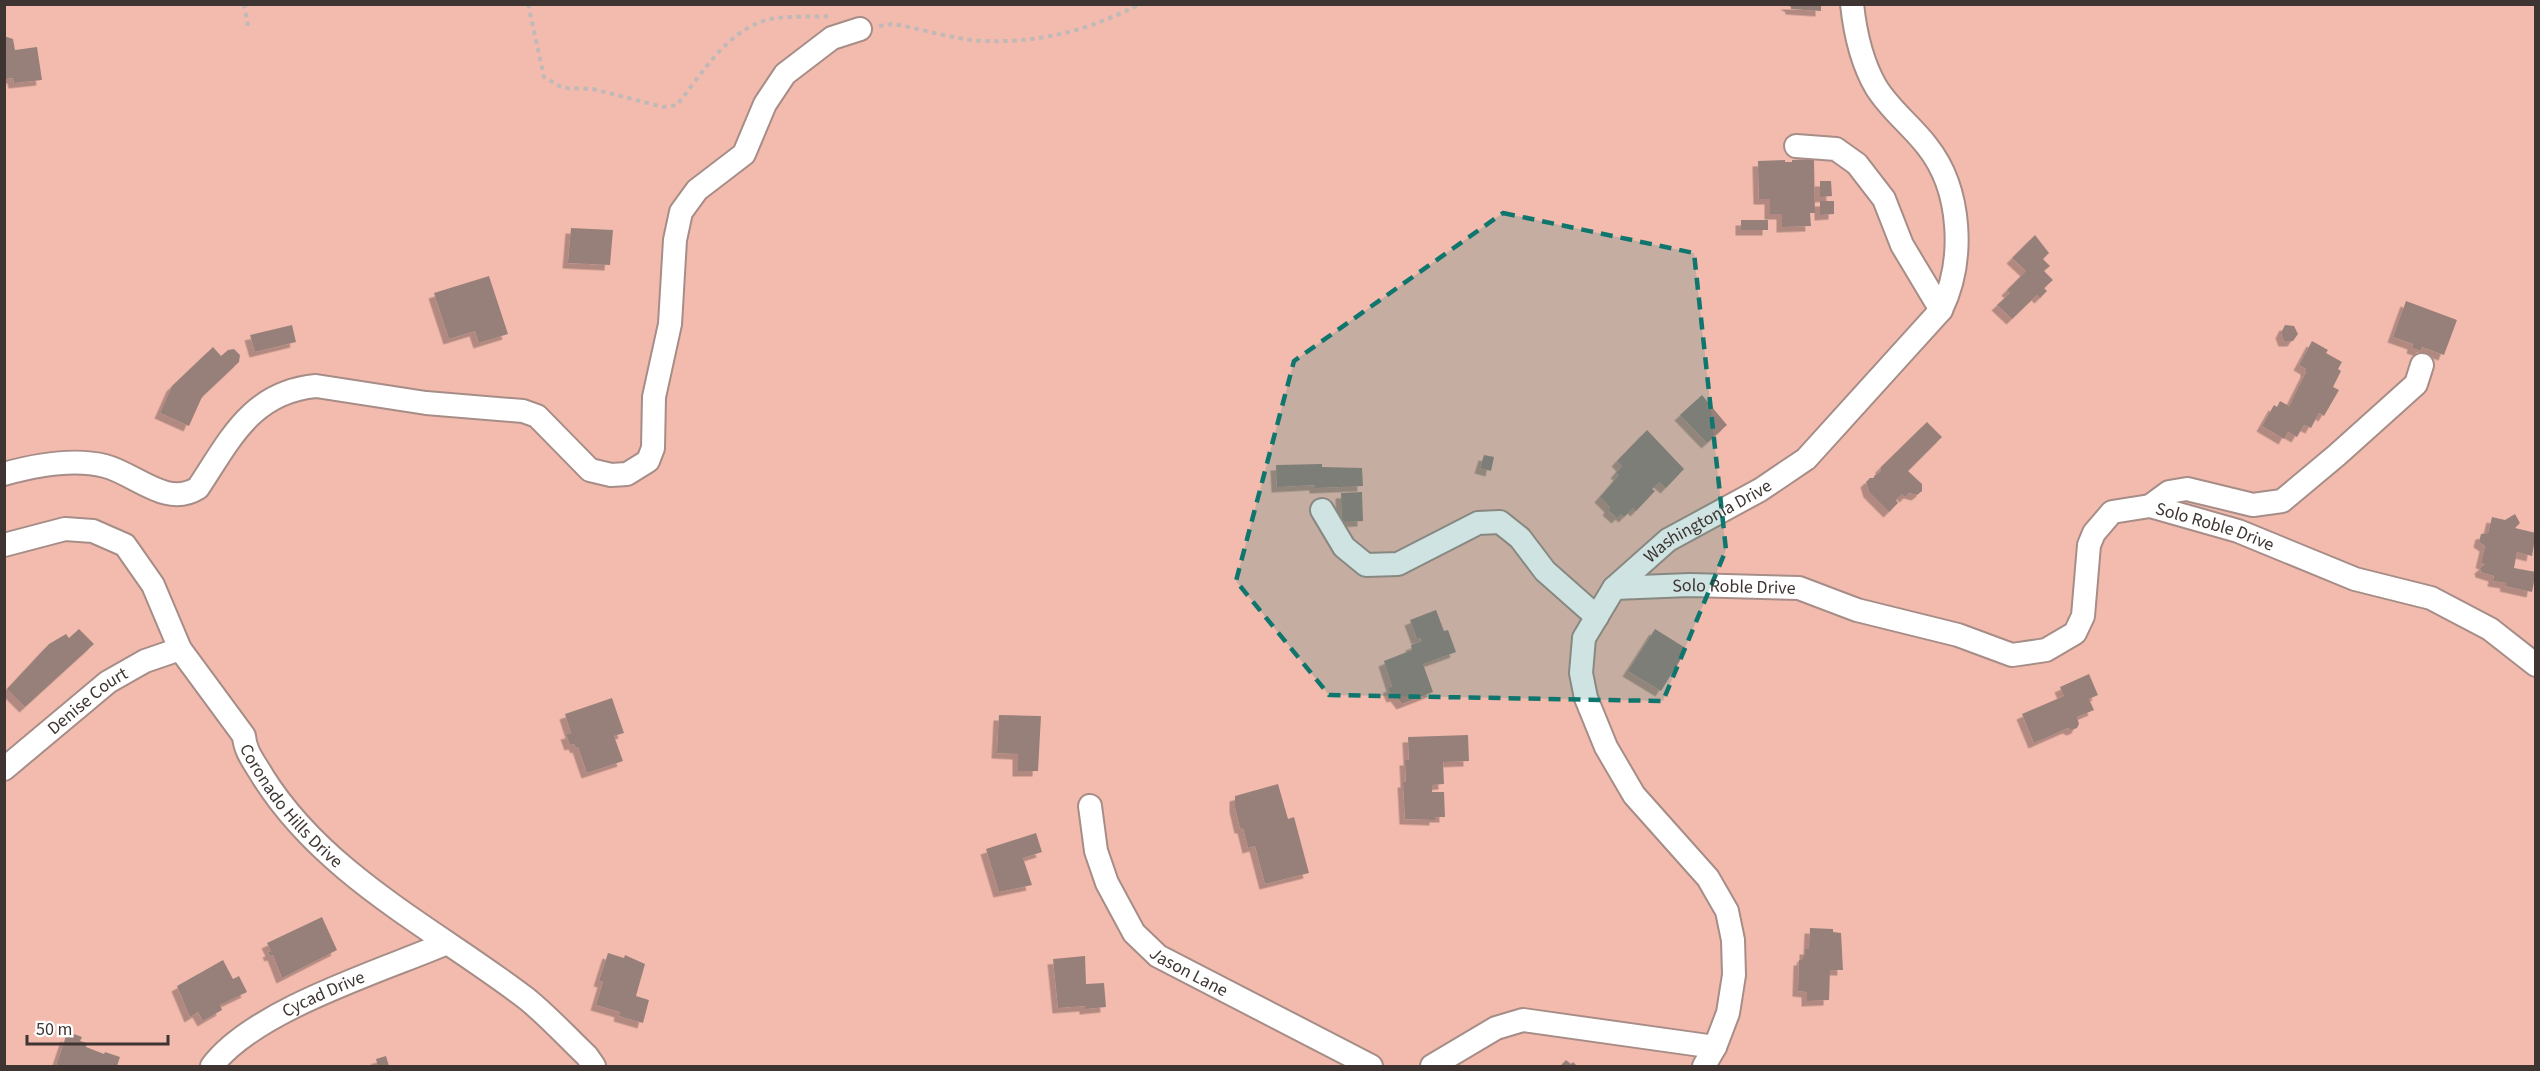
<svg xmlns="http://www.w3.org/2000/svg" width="2540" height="1071" font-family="'Source Sans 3',sans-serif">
  <defs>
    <filter id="shadow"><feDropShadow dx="-5.5" dy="5.5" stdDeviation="0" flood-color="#0004"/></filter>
  </defs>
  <rect width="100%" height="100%" fill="#fbf5f4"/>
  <!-- green -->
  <path fill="#f3bbae" d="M 5,5 L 2535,5 L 2535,1066 L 5,1066 Z"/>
  <!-- building -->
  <path fill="#98807a" filter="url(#shadow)" d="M 1786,4 L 1821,4 L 1821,11 L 1791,9 L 1791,7 Z
    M 4,36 L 13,39 L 15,50 L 37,47 L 42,80 L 14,83 L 13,78 L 4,79 Z
    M 1814,159 L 1815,213 L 1810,213 L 1811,226 L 1782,227 L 1782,214 L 1770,214 L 1770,199 L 1759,199 L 1758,161 L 1785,160 L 1785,162 L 1792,162 L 1792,160 Z
    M 1820,181 L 1831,181 L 1832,196 L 1820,197 Z
    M 1820,201 L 1834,201 L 1834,214 L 1820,215 Z
    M 1741,220 L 1768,220 L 1768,230 L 1741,230 Z
    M 571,228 L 613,230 L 610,265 L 568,263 Z
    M 2035,235 L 2049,253 L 2043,259 L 2050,266 L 2044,271 L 2053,280 L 2044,288 L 2047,291 L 2040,298 L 2037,295 L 2012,319 L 1997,305 L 2010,293 L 2007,290 L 2026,271 L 2012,258 Z
    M 489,276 L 508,334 L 479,343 L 475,331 L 449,339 L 434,293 Z
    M 2406,301 L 2457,320 L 2444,355 L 2422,347 L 2421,351 L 2412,348 L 2413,344 L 2393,337 Z
    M 292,325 L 296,342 L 255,352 L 250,335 Z
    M 2285,325 L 2294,326 L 2298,334 L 2293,341 L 2284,341 L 2281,333 Z
    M 2312,341 L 2328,350 L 2326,353 L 2342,362 L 2338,369 L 2341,371 L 2333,387 L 2339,390 L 2324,416 L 2319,413 L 2311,428 L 2304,425 L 2297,437 L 2288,432 L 2284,439 L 2262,426 L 2274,405 L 2277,407 L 2280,401 L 2289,406 L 2306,372 L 2306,369 L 2299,365 Z
    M 213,347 L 221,356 L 228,350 L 234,349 L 240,355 L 239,362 L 202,397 L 189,426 L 160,413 L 172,386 Z
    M 1702,395 L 1727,425 L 1707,443 L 1680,415 Z
    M 1927,422 L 1942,437 L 1908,471 L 1922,484 L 1922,491 L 1917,495 L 1909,493 L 1905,497 L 1902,494 L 1896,500 L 1898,503 L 1889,512 L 1869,492 L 1866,482 L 1870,478 L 1874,478 L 1874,476 L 1881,471 L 1881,467 Z
    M 1647,430 L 1684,469 L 1666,488 L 1659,482 L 1652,489 L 1655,491 L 1636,511 L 1633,508 L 1624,517 L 1621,514 L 1617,518 L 1608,510 L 1610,507 L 1600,497 L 1619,475 L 1616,473 L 1622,466 L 1617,461 Z
    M 1484,455 L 1494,457 L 1491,471 L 1480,468 Z
    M 1322,464 L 1322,467 L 1362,468 L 1363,486 L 1315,488 L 1315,485 L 1277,487 L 1276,465 Z
    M 1362,492 L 1363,521 L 1342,522 L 1341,493 Z
    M 2515,514 L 2520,523 L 2515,528 L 2536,533 L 2532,556 L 2517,552 L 2514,568 L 2536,572 L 2532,592 L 2505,586 L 2506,583 L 2493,581 L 2494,576 L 2481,572 L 2480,568 L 2485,564 L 2481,563 L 2485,546 L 2479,542 L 2481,534 L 2488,533 L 2492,517 L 2505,520 Z
    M 1436,610 L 1444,631 L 1448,630 L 1456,652 L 1423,664 L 1433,692 L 1402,704 L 1396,696 L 1392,697 L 1388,688 L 1392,686 L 1384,661 L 1412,650 L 1411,645 L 1422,641 L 1420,638 L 1417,639 L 1410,620 Z
    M 79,629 L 94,644 L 25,707 L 7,689 L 49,644 L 66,634 L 69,638 Z
    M 1655,629 L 1687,649 L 1661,691 L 1628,671 Z
    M 2089,674 L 2098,695 L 2089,699 L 2094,710 L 2077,717 L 2079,724 L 2077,728 L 2072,730 L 2068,728 L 2034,743 L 2022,714 L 2064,696 L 2060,687 Z
    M 612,698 L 624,733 L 614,736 L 623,761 L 587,773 L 578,747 L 576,748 L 574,744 L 570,745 L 566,734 L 571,733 L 565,714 Z
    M 999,715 L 1041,716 L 1038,771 L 1018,771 L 1018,754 L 997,753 Z
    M 1468,735 L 1469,761 L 1443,762 L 1444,784 L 1432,785 L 1432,792 L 1444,792 L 1445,817 L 1435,817 L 1435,820 L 1405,819 L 1403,782 L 1406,782 L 1405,760 L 1409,760 L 1408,737 Z
    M 1278,784 L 1288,819 L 1294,817 L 1309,873 L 1265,884 L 1255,846 L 1248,848 L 1243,828 L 1240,828 L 1235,807 L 1235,796 Z
    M 1036,833 L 1042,852 L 1023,858 L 1032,885 L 999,892 L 986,849 Z
    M 322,917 L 337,950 L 282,978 L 273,955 L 270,956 L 268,952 L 271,951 L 267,943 Z
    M 1810,928 L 1833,929 L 1833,932 L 1841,933 L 1843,970 L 1830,970 L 1829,1000 L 1807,1001 L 1807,992 L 1798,991 L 1799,960 L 1802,960 L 1803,956 L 1805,956 L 1805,949 L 1809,949 Z
    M 608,953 L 624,958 L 625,955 L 645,964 L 636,996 L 649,1000 L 643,1023 L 619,1016 L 620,1012 L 596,1005 L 603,982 L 599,981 Z
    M 1085,956 L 1086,984 L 1104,983 L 1106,1007 L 1085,1009 L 1085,1006 L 1058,1008 L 1053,959 Z
    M 223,960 L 233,979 L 239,976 L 247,992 L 220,1005 L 222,1010 L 203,1021 L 198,1012 L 190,1017 L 177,986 Z
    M 74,1034 L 82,1037 L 80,1041 L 87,1043 L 86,1047 L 104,1054 L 105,1052 L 120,1057 L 117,1066 L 56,1066 L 66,1036 L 73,1038 Z
    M 386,1056 L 389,1066 L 378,1066 L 376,1059 Z
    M 1566,1060 L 1571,1064 L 1573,1062 L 1577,1066 L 1560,1066 Z"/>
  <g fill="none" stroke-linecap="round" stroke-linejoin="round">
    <defs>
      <g id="minor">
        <path d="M 1796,146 L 1836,149 L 1857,164 L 1884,199 L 1902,245 L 1941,310"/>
        <path d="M 4,474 C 36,465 73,458 105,466 C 136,474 166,508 198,488 C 230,440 251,392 316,386 L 426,403 L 523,411 L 537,416 L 590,470 L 611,475 L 627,474 L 648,461 L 653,448 L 654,397 L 670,324 L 675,240 L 681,212 L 697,190 L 744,154 L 765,104 L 785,74 L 832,38 L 860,29"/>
        <path d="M 2150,506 L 2169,492 L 2187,489 L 2253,505 L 2282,501 L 2337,455 L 2416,384 L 2422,365"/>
        <path d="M 1322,510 L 1344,547 L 1366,565 L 1398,564 L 1478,523 L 1500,522 L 1520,538 L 1545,571 L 1597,617"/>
        <path id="s1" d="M 4,545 L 65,529 L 93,531 L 125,545 L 153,585 L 180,649 L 244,736 C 245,752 255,763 263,777 C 325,876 437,930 527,999 C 548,1016 567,1037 587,1056 L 594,1066"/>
        <path id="s2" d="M 1614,588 L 1690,585 L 1799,588 L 1857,610 L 1958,635 L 2012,655 L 2046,650 L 2075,633 L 2083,616 L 2089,545 L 2094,533 L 2112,512 L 2150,506 L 2238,531 L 2355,579 L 2431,598 L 2490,629 L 2536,665"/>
        <path id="s3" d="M 4,769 L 108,682 L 145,661 L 180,649"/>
        <path id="s4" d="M 1090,806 L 1096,851 L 1107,883 L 1134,933 L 1158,956 L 1371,1066"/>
        <path id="s5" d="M 212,1066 C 254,1010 381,971 447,943"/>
        <path d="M 1432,1066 L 1496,1028 L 1523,1020 L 1715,1047"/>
        <path id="s6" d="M 1704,1066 L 1715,1047 L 1728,1013 L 1734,975 L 1733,940 L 1727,911 L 1708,878 L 1634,795 L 1606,747 L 1586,698 L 1581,673 L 1584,638 L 1614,588 L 1668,540 L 1760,490 L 1806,459 L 1941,310 C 1965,261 1962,190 1927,146 C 1911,125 1890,110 1876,87 C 1862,63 1855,32 1852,4"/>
      </g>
    </defs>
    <!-- minor casing -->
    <use href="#minor" stroke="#a68d87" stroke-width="26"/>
    <!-- path -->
    <path stroke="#c0b9b8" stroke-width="4" stroke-dasharray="4.5 4.5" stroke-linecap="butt" d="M 244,4 L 248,26
      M 528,4 L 544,77 L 563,88 L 593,89 L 663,107 L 677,105 C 704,71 730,25 776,18 C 794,16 814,17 832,16
      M 879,26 L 893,24 C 922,29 956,40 984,41 C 1042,43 1089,30 1140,4"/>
    <!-- minor -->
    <use href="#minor" stroke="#fff" stroke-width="22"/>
  </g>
  <!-- marked area -->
  <path fill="#0f766e" fill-opacity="0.2" stroke="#0f766e" stroke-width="4.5" stroke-dasharray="12 8" stroke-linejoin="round" d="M 1503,213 L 1694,253 L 1726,550 L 1663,701 L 1329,695 L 1236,581 L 1294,361 Z"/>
  <g text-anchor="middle" stroke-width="6" stroke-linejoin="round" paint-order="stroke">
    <!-- street labels -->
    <g font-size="18" fill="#3e3432" stroke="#fff">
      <text dy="6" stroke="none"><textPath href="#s6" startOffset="654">Washingtonia Drive</textPath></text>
      <text dy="6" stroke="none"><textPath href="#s2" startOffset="714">Solo Roble Drive</textPath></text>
      <text dy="6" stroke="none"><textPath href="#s2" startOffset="120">Solo Roble Drive</textPath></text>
      <text dy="6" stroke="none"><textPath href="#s3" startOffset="108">Denise Court</textPath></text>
      <text dy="6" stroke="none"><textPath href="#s1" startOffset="438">Coronado Hills Drive</textPath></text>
      <text dy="6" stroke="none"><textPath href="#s4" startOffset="204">Jason Lane</textPath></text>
      <text dy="6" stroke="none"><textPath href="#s5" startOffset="134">Cycad Drive</textPath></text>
    </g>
  </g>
  <!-- border -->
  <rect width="2540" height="1071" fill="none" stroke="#3e3432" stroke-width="12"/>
  <!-- scale -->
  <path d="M27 1035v9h141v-9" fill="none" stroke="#3e3432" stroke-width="3"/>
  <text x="36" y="1035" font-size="18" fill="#3e3432" stroke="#ffffff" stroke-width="4.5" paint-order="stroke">50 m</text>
</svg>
